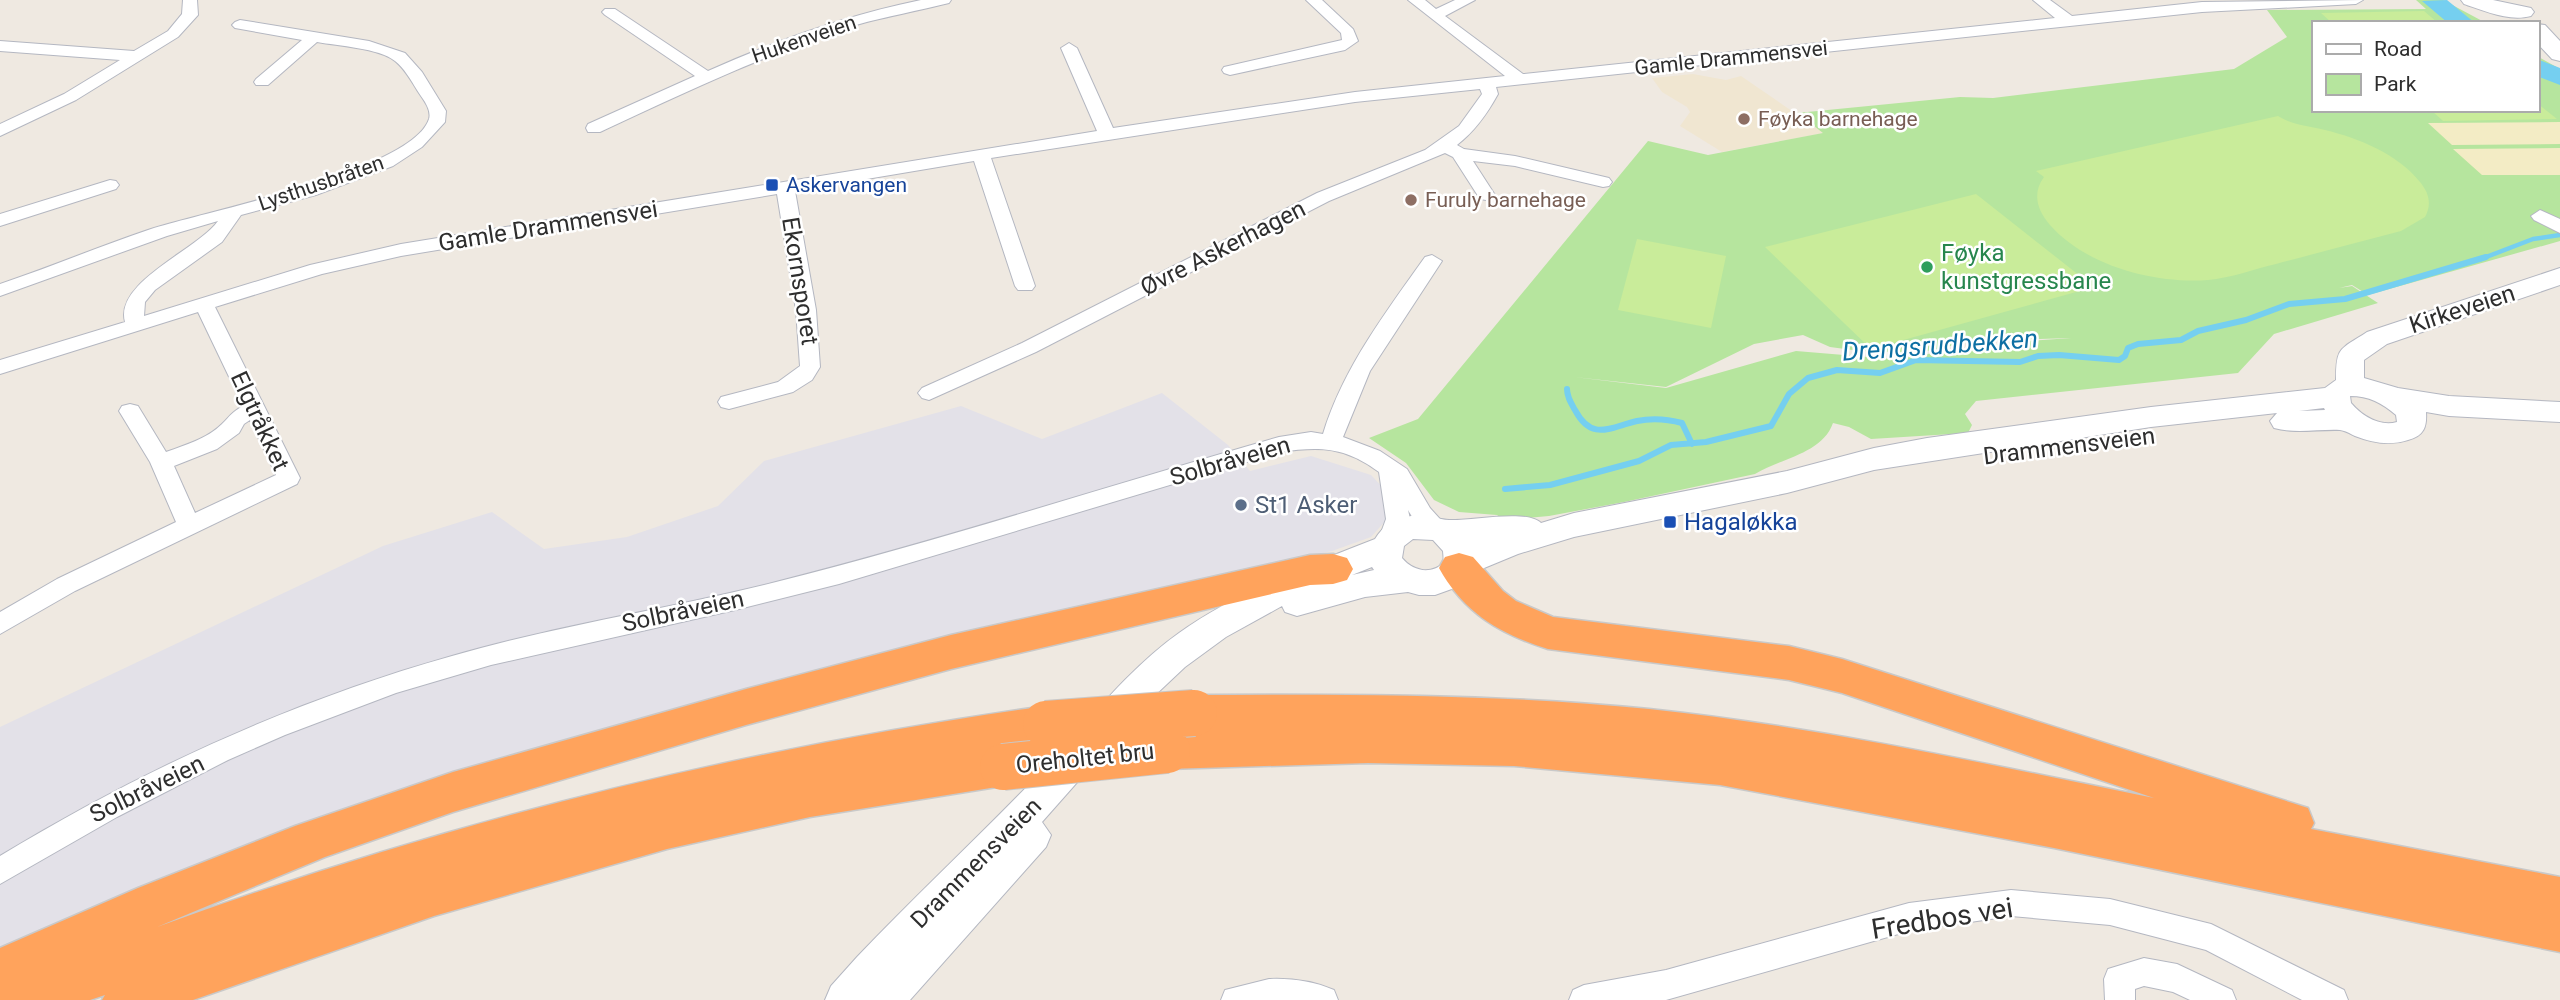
<svg xmlns="http://www.w3.org/2000/svg" width="2560" height="1000" font-family="Roboto,sans-serif">
  <rect width="100%" height="100%" fill="#efe9e1"/>
  <!-- industrial -->
  <path fill="#e3e1e8" d="M 1162,393 L 1228,445 L 1250,471 L 1311,456 L 1371,475 L 1388,493 L 1388,518 L 1371,537 L 1332,551 L 1188,581 L 956,638 L 0,959 L 0,727 L 383,546 L 492,512 L 544,549 L 627,537 L 718,506 L 764,461 L 961,406 L 1042,439 Z"/>
  <!-- education -->
  <path fill="#f0e6d1" d="M 1693,74 L 1726,80 L 1741,76 L 1824,133 L 1722,152 L 1680,126 L 1690,112 L 1687,107 L 1662,92 L 1652,78 Z"/>
  <!-- green -->
  <path fill="#b6e59e" fill-rule="evenodd" d="M 2416,0 L 2443,0 L 2486,23 L 2313,23 L 2313,110 L 2537,110 L 2537,56 L 2560,69 L 2560,241 L 2368,295 L 2352,285 L 2339,288 L 2352,286 L 2378,303 L 2274,334 L 2238,373 L 1976,401 L 1965,414 L 1972,425 L 1968,433 L 1871,439 L 1849,427 L 1833,423 C 1822,454 1781,458 1755,474 L 1624,502 L 1549,516 L 1504,520 L 1497,515 L 1459,512 L 1434,500 L 1406,463 L 1369,438 L 1418,419 L 1648,141 L 1708,155 L 1823,133 L 1797,113 L 1960,97 L 1993,98 L 2234,69 L 2287,37 L 2267,10 L 2426,9 ZM 1803,335 L 1830,347 L 1860,351 L 1918,353 L 1973,341 L 2071,338 L 2012,342 L 1892,359 L 1796,351 L 1666,388 L 1574,377 L 1666,387 L 1754,344 Z"/>
  <!-- sand -->
  <path fill="#f3ecc5" d="M 2560,122 L 2560,144 L 2452,145 L 2428,123 Z
    M 2560,148 L 2560,175 L 2482,175 L 2453,149 Z"/>
  <!-- pitch -->
  <path fill="#c9ec9a" d="M 2424,11 L 2438,23 L 2332,23 L 2321,13 Z
    M 2537,103 L 2557,119 L 2443,121 L 2431,110 L 2537,110 Z
    M 2278,116 C 2292,125 2308,126 2325,130 C 2358,138 2398,154 2420,182 C 2429,193 2432,204 2425,217 L 2401,231 C 2359,242 2317,253 2276,264 C 2254,269 2231,278 2208,280 C 2155,284 2086,266 2050,225 C 2037,210 2032,193 2044,177 L 2036,171 Z
    M 1976,194 L 2094,287 L 1871,349 L 1765,247 Z
    M 1637,239 L 1726,256 L 1711,328 L 1618,310 Z"/>
  <g fill="none" stroke-linecap="round" stroke-linejoin="round">
    <!-- stream-far1 -->
    <path stroke="#75cff0" stroke-width="4.5" d="M 2481,259 L 2533,239 L 2560,235"/>
    <!-- stream -->
    <path stroke="#75cff0" stroke-width="6" d="M 1567,389 C 1567,397 1571,403 1575,410 C 1592,442 1610,427 1637,421 C 1652,418 1667,419 1682,423 L 1692,444
      M 1505,489 L 1550,485 L 1639,461 L 1671,445 L 1706,442 L 1771,426 L 1789,394 L 1808,378 L 1837,370 L 1880,373 L 1916,360 L 2020,362 L 2038,356 L 2059,355 L 2119,360 L 2125,356 L 2128,348 L 2138,344 L 2181,340 L 2198,331 L 2246,320 L 2289,304 L 2345,299 L 2486,257"/>
    <!-- river -->
    <path fill="#75cff0" fill-rule="evenodd" d="M 2447,0 L 2475,23 L 2448,23 L 2422,1 Z
      M 2537,59 L 2560,68 L 2560,85 L 2537,76 Z"/>
    <defs>
      <path id="minor" d="M 183,0 L 197,0 L 198,15 L 178,37 L 76,100 L 0,136 L 0,124 L 64,94 L 120,60 L 0,51 L 0,41 L 134,51 L 168,31 L 182,14 Z
        M 921,0 L 951,0 L 949,3 C 918,11 887,16 856,25 C 768,53 684,93 600,132 L 588,132 L 586,128 L 588,124 L 695,76 L 605,15 L 602,12 L 605,9 L 615,9 L 708,71 C 777,40 848,15 921,0 Z
        M 1306,0 L 1322,0 L 1353,29 L 1358,41 L 1345,50 L 1230,75 L 1224,73 L 1222,70 L 1224,67 L 1342,40 L 1341,33 Z
        M 1408,0 L 1425,0 L 1436,9 L 1455,0 L 1475,0 L 1445,16 L 1523,74 L 2055,18 L 2033,0 L 2050,0 L 2072,16 L 2202,2 L 2363,0 L 2356,4 L 2202,12 L 1496,87 L 1498,94 C 1487,114 1475,131 1457,145 L 1464,149 L 1515,156 L 1609,178 L 1612,182 L 1609,186 L 1603,187 L 1515,166 L 1473,161 L 1495,195 L 1486,200 L 1480,199 L 1453,157 L 1445,153 L 1329,201 L 1036,352 L 929,400 L 922,398 L 918,393 L 922,388 L 1022,343 L 1317,193 L 1425,150 L 1459,126 L 1482,94 L 1480,89 L 1355,102 L 991,158 L 1035,286 L 1032,290 L 1018,290 L 1015,286 L 974,161 L 795,191 L 816,310 L 820,367 L 812,380 L 793,392 L 729,409 L 721,407 L 718,402 L 721,397 L 778,382 L 800,366 L 796,310 L 777,194 L 401,256 L 322,274 L 215,307 L 300,478 L 297,484 L 75,591 L 0,634 L 0,612 L 57,579 L 176,522 L 150,462 L 119,411 L 122,406 L 130,404 L 138,406 L 166,452 C 185,445 207,439 222,424 C 230,416 232,412 243,406 L 198,312 L 0,374 L 0,360 L 125,322 C 114,282 197,250 218,221 L 167,236 L 0,296 L 0,284 C 51,267 100,246 151,229 C 202,212 412,171 429,119 C 432,109 422,98 417,90 C 411,80 404,68 395,61 C 379,48 338,46 317,42 L 268,85 L 256,85 L 254,82 L 256,79 L 302,40 L 235,28 L 232,25 L 235,22 L 240,20 L 369,41 L 405,53 L 422,72 L 446,111 L 445,122 L 422,147 L 393,166 L 316,195 L 241,215 L 222,242 L 155,290 L 145,302 L 144,316 L 310,265 L 401,244 L 1097,131 L 1061,48 L 1069,43 L 1077,48 L 1113,128 L 1355,92 L 1505,76 ZM 250,420 L 276,475 L 195,513 L 174,466 L 217,449 L 239,433 L 244,424 Z
        M 110,180 L 116,181 L 119,185 L 116,189 L 0,226 L 0,214 Z
        M 2540,210 L 2560,219 L 2560,233 L 2534,220 L 2531,216 Z
        M 1432,255 L 1442,261 L 1370,371 L 1343,437 L 1380,451 L 1407,469 L 1430,508 L 1449,529 L 1445,535 C 1427,540 1416,524 1408,510 L 1410,519 L 1399,544 L 1391,547 L 1383,544 L 1379,538 L 1386,519 L 1379,472 C 1345,447 1321,446 1280,452 L 839,584 L 735,610 L 491,665 L 396,693 L 285,735 L 228,760 L 117,817 L 0,884 L 0,856 C 142,770 292,701 452,656 C 559,625 669,609 776,582 C 946,539 1111,485 1279,437 L 1311,432 L 1323,434 C 1343,368 1386,312 1425,257 Z
        M 2011,890 L 2110,899 L 2211,924 L 2344,990 L 2348,1000 L 2302,1000 L 2206,950 L 2110,925 L 2011,916 L 1909,931 L 1666,1000 L 1569,1000 L 1573,990 L 1584,985 L 1666,970 L 1909,903 Z
        M 2144,958 L 2177,964 L 2232,990 L 2236,1000 L 2190,1000 L 2173,992 L 2144,986 L 2135,989 L 2135,1000 L 2105,1000 L 2104,979 L 2108,969 Z
        M 1269,979 C 1291,978 1313,981 1334,990 L 1338,1000 L 1221,1000 L 1225,990 Z"/>
      <path id="secondary" d="M 2461,0 L 2493,0 L 2531,8 L 2534,12 L 2531,16 C 2509,22 2485,11 2464,4 Z
        M 2537,24 L 2545,25 L 2560,41 L 2560,61 L 2552,59 L 2537,43 Z
        M 2560,268 L 2560,285 L 2387,344 L 2364,360 L 2364,378 L 2398,388 L 2449,396 L 2560,402 L 2560,422 L 2449,416 L 2426,412 C 2427,427 2424,436 2408,440 C 2390,446 2373,443 2355,436 C 2349,433 2346,431 2340,430 C 2318,429 2296,434 2274,428 L 2270,421 L 2277,413 L 2151,427 L 1874,470 L 1787,493 L 1574,537 L 1518,554 L 1472,573 L 1460,586 L 1435,595 L 1419,595 L 1408,592 L 1365,597 L 1297,616 L 1285,612 L 1282,606 L 1226,637 L 1185,667 L 1150,700 L 1042,822 L 1051,835 L 1046,847 L 910,1000 L 825,1000 L 831,986 L 857,957 C 918,893 983,833 1044,769 C 1087,723 1127,670 1179,633 C 1237,592 1308,565 1375,539 C 1383,525 1395,520 1411,516 C 1424,513 1436,519 1449,520 C 1470,521 1528,509 1541,523 L 1574,513 L 1787,471 L 1874,448 L 1927,438 L 2151,407 L 2325,388 L 2336,380 C 2336,346 2340,350 2367,332 ZM 2350,396 C 2369,396 2382,403 2396,415 L 2397,422 C 2380,427 2362,416 2351,403 ZM 2324,408 L 2325,410 L 2299,411 ZM 1413,539 L 1433,540 L 1443,551 L 1444,563 C 1430,575 1413,571 1402,558 L 1404,546 ZM 1372,567 L 1374,570 L 1352,575 Z"/>
      <path id="motorway" d="M 1459,553 L 1473,557 L 1503,591 L 1516,601 L 1553,617 L 1789,646 L 1842,659 L 2308,808 L 2314,823 L 2311,829 L 2560,877 L 2560,952 L 2054,848 L 1720,785 L 1514,766 L 1368,763 L 1167,769 L 1151,763 L 1144,750 L 1151,737 L 1167,731 L 1191,730 L 1178,726 L 1172,713 L 1178,700 L 1194,695 C 1346,694 1498,694 1649,709 C 1819,727 1987,764 2154,798 L 1842,693 L 1789,680 L 1548,649 C 1500,634 1464,613 1439,568 L 1445,557 Z
        M 1333,554 L 1347,558 L 1353,569 L 1347,580 L 1333,584 L 1310,585 L 951,669 L 746,725 L 453,812 L 325,857 L 157,927 C 448,821 740,749 1046,706 L 1062,711 L 1068,724 L 1062,737 L 1046,742 L 1005,748 L 1019,753 L 1026,767 L 1019,781 L 1003,786 L 810,817 L 667,849 L 434,916 L 193,1000 L 102,1000 L 105,995 L 90,1000 L 0,1000 L 0,948 L 138,888 L 295,826 L 453,772 L 746,689 L 951,635 L 1310,555 Z"/>
    </defs>
    <!-- minor casing -->
    <use href="#minor" stroke="#b4b7c1" stroke-width="2"/>
    <!-- secondary casing -->
    <use href="#secondary" stroke="#b4b7c1" stroke-width="2"/>
    <!-- motorway casing -->
    <use href="#motorway" stroke="#c9c9c9" stroke-width="3"/>
    <!-- minor -->
    <use href="#minor" fill="#fff" fill-rule="evenodd"/>
    <!-- secondary -->
    <use href="#secondary" fill="#fff" fill-rule="evenodd"/>
    <!-- motorway -->
    <use href="#motorway" fill="#ffa35c" fill-rule="evenodd"/>
    <defs>
      <path id="motorway-bridge" d="M 1046,724 L 1194,713
        M 1003,767 L 1167,750"/>
    </defs>
    <!-- motorway-bridge casing -->
    <use href="#motorway-bridge" stroke="#c9c9c9" stroke-width="48" stroke-linecap="butt"/>
    <!-- motorway-bridge -->
    <use href="#motorway-bridge" stroke="#ffa35c" stroke-width="46"/>
  </g>
  <!-- markers -->
  <g fill="#8d6e63" stroke="#fff" stroke-width="2.5">
    <circle cx="1744" cy="119" r="7"/>
    <circle cx="1411" cy="200" r="7"/>
  </g>
  <g fill="#1a4fb4" stroke="#fff" stroke-width="2.5">
    <rect x="765" y="178" width="14" height="14" rx="3.5"/>
    <rect x="1663" y="515" width="14" height="14" rx="3.5"/>
  </g>
  <circle fill="#2e9e5b" stroke="#fff" stroke-width="2.5" cx="1927" cy="267" r="7"/>
  <circle fill="#5c6f8a" stroke="#fff" stroke-width="2.5" cx="1241" cy="505" r="7"/>
  <g text-anchor="middle" stroke-width="5" stroke-linejoin="round" paint-order="stroke">
    <!-- far-street labels -->
    <g font-size="21" fill="#2e2e2e" stroke="#fff">
      <text transform="translate(804 39) rotate(-19)" y="7">Hukenveien</text>
      <text transform="translate(1731 58) rotate(-6)" y="7">Gamle Drammensvei</text>
      <text transform="translate(321 183) rotate(-19)" y="7">Lysthusbråten</text>
    </g>
    <!-- far-education labels -->
    <g font-size="21" fill="#785e54" stroke="#fff" text-anchor="start">
      <text x="1758" y="126">Føyka barnehage</text>
      <text x="1425" y="207">Furuly barnehage</text>
    </g>
    <!-- far-transit labels -->
    <g font-size="21" fill="#164399" stroke="#fff" text-anchor="start">
      <text x="786" y="192">Askervangen</text>
    </g>
    <!-- street labels -->
    <g font-size="24" fill="#2e2e2e" stroke="#fff">
      <text transform="translate(548 226) rotate(-9)" y="8">Gamle Drammensvei</text>
      <text transform="translate(1223 248) rotate(-27)" y="8">Øvre Askerhagen</text>
      <text transform="translate(800 281) rotate(81)" y="8">Ekornsporet</text>
      <text transform="translate(2462 309) rotate(-18)" y="8">Kirkeveien</text>
      <text transform="translate(260 421) rotate(65)" y="8">Elgtråkket</text>
      <text transform="translate(2069 446) rotate(-7)" y="8">Drammensveien</text>
      <text transform="translate(1230 461) rotate(-16)" y="8">Solbråveien</text>
      <text transform="translate(683 611) rotate(-12)" y="8">Solbråveien</text>
      <text transform="translate(1085 758) rotate(-6)" y="8">Oreholtet bru</text>
      <text transform="translate(147 789) rotate(-26)" y="8">Solbråveien</text>
      <text transform="translate(976 863) rotate(-45)" y="8">Drammensveien</text>
    </g>
    <!-- leisure labels -->
    <g font-size="24" fill="#27864d" stroke="#fff" text-anchor="start">
      <text x="1941" y="261">Føyka<tspan x="1941" dy="28">kunstgressbane</tspan></text>
    </g>
    <!-- service labels -->
    <g font-size="24" fill="#4e5e75" stroke="#fff" text-anchor="start">
      <text x="1255" y="513">St1 Asker</text>
    </g>
    <!-- transit labels -->
    <g font-size="24" fill="#164399" stroke="#fff" text-anchor="start">
      <text x="1684" y="530">Hagaløkka</text>
    </g>
    <!-- water labels -->
    <g font-size="26" font-style="italic" fill="#0d6fa3" stroke="#fff">
      <text transform="translate(1940 345) rotate(-4)" y="9">Drengsrudbekken</text>
    </g>
    <!-- near-street labels -->
    <g font-size="28" fill="#2e2e2e" stroke="#fff">
      <text transform="translate(1942 918) rotate(-9)" y="10">Fredbos vei</text>
    </g>
  </g>
  <!-- legend -->
  <rect x="2312" y="21" width="228" height="91" fill="#ffffff" stroke="#ababab" stroke-width="2"/>
  <rect x="2326" y="44" width="35" height="10" fill="#ffffff" stroke="#ababab" stroke-width="2"/>
  <text x="2374" y="56" font-size="21" fill="#2e2e2e">Road</text>
  <rect x="2326" y="74" width="35" height="21" fill="#b6e59e" stroke="#ababab" stroke-width="2"/>
  <text x="2374" y="91" font-size="21" fill="#2e2e2e">Park</text>
</svg>
